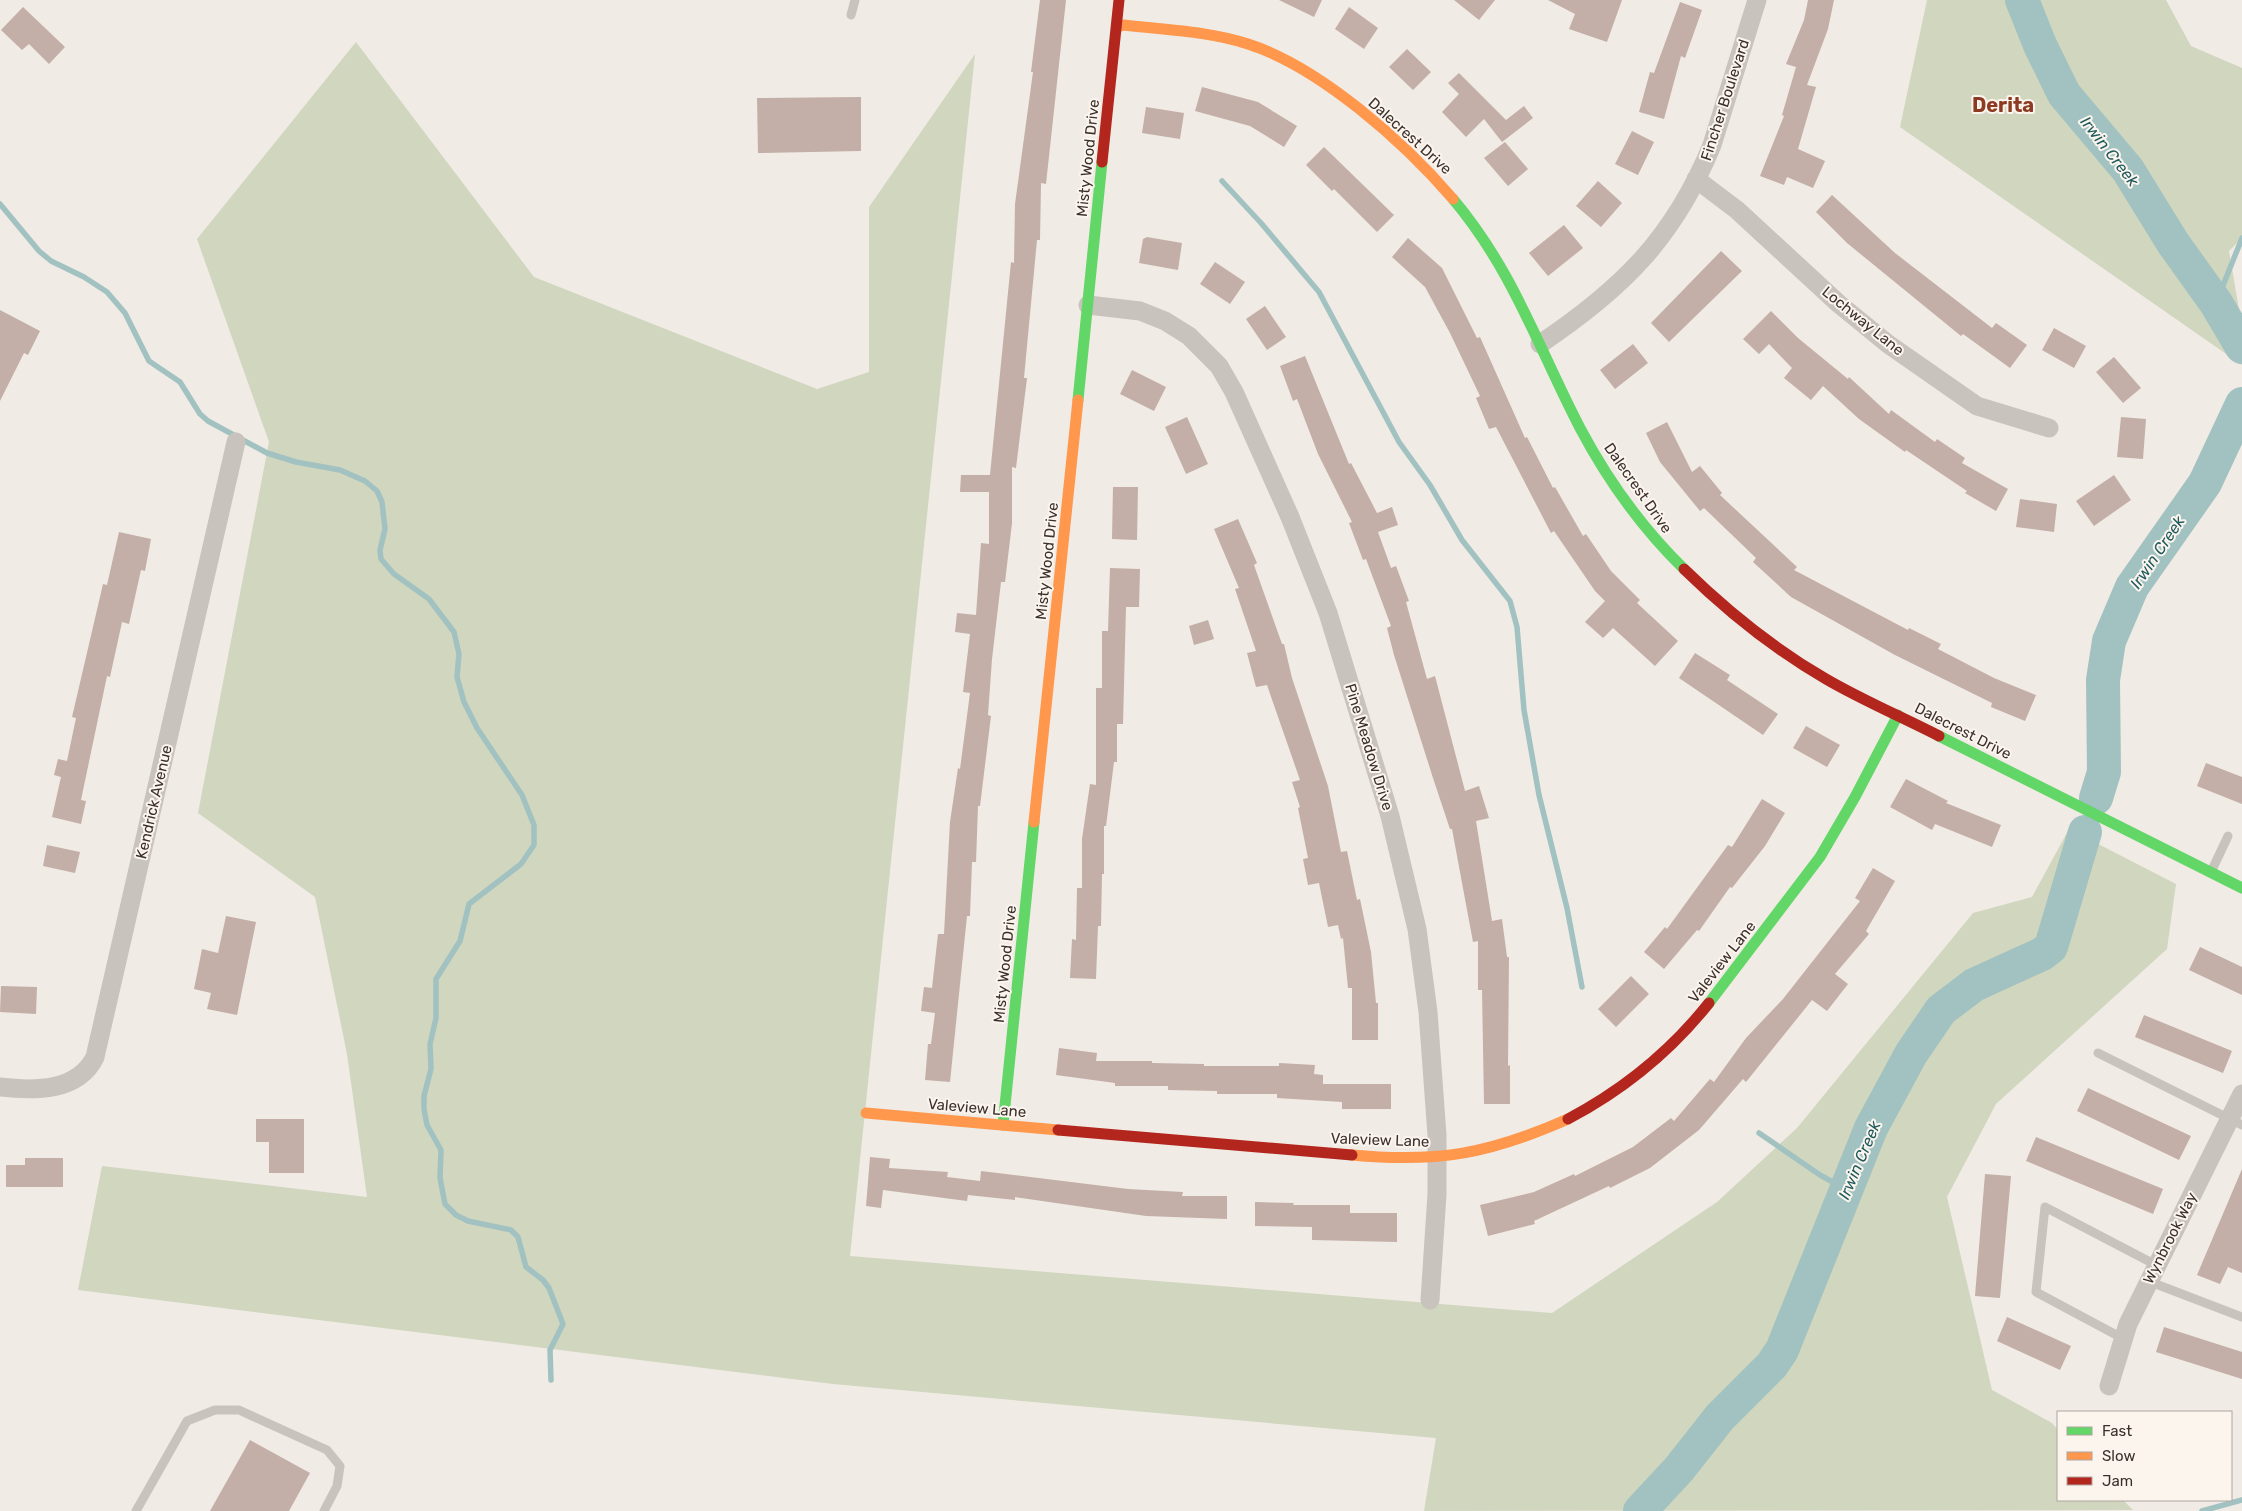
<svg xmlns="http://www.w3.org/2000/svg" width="2242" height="1511" font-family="Rubik,sans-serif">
  <rect width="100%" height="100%" fill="#f0ebe5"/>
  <!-- green -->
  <path fill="#d1d6bf" d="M 1927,0 L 2166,0 L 2191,46 L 2242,68 L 2242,238 L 2229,251 L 2242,327 L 2242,365 L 1900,127 Z
    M 356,42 L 534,277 L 817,389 L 869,372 L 869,207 L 975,54 L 850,1256 L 1552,1313 L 1717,1202 L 1797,1128 L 1973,913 L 2032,897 L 2069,829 L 2176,884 L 2167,949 L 1996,1104 L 1947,1197 L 1992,1390 L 2052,1423 L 2058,1430 L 2058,1500 L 2123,1500 L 2133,1510 L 1424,1511 L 1436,1438 L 833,1384 L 78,1290 L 102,1166 L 367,1197 L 347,1054 L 315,897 L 198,813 L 269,442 L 197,239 Z"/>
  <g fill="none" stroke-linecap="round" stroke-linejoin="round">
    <!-- stream -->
    <path stroke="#a1c2c1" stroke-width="5.5" d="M 1222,181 L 1261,223 L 1319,292 L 1399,442 L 1430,485 L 1462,540 L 1510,601 L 1517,627 L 1524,710 L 1539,795 L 1567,908 L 1582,987
      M 0,204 L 39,251 L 51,261 L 84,277 L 107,292 L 125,313 L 149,361 L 180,382 L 200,414 L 208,421 L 267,453 L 296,462 L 340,470 L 365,481 L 377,491 L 382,502 L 385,529 L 380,550 L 381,559 L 394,574 L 429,599 L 454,632 L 459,654 L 457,677 L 464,702 L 477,728 L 522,795 L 534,825 L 534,845 L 521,864 L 469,904 L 460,941 L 436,979 L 436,1018 L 430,1044 L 431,1069 L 424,1096 L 424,1109 L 427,1125 L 441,1150 L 440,1178 L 445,1204 L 456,1215 L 468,1221 L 511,1230 L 518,1237 L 526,1267 L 543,1280 L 549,1288 L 563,1324 L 550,1350 L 551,1380
      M 2216,303 L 2242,238
      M 1759,1133 L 1820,1175 L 1847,1190
      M 2202,1511 L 2242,1500"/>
    <!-- river -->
    <path stroke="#a1c2c1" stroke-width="34" d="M 2022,0 L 2040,45 L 2064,94 L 2128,170 L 2173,243 L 2216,303 L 2242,347
      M 2096,798 L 2104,772 L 2103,680 L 2109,641 L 2132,587 L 2205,483 L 2242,404
      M 1640,1511 L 1679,1469 L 1720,1417 L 1772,1365 L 1782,1350 L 1871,1128 L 1911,1054 L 1941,1010 L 1974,985 L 2042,954 L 2051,947 L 2085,832"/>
  </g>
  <!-- building -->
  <path fill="#c3afa7" d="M 1040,0 L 1066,0 L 1046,184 L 1041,183 L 1040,240 L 1037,240 L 1024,378 L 1027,378 L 1016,468 L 1012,467 L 1012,523 L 1005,582 L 1001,582 L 992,659 L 988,715 L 991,716 L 980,806 L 978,806 L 976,862 L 972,862 L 970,916 L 967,916 L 950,1082 L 925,1080 L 928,1044 L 931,1044 L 935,1013 L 921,1011 L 924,987 L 932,988 L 938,934 L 944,934 L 950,822 L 958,768 L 960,769 L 970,693 L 963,692 L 970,634 L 955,632 L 957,613 L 976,615 L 981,543 L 989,544 L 989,492 L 960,492 L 961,475 L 990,475 L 1011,262 L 1014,263 L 1015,204 L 1033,72 L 1031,72 Z
    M 1279,0 L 1322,0 L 1314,17 Z
    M 1454,0 L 1495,0 L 1479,20 Z
    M 1548,0 L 1622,0 L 1607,42 L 1569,29 L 1575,14 Z
    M 1808,0 L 1834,0 L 1828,29 L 1807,85 L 1816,87 L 1798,149 L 1825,161 L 1813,188 L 1787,177 L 1784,185 L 1760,176 L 1784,116 L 1782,115 L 1796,67 L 1786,64 L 1804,20 Z
    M 1680,2 L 1702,10 L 1685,58 L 1681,56 L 1664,119 L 1639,112 L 1650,72 L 1654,73 Z
    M 23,7 L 65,47 L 49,64 L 29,44 L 22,50 L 1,30 Z
    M 1349,7 L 1378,28 L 1364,49 L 1335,29 Z
    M 1407,49 L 1431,72 L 1413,90 L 1389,67 Z
    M 1459,73 L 1506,120 L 1524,106 L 1533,118 L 1502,142 L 1484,119 L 1466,137 L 1442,112 L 1459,94 L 1448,83 Z
    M 1202,87 L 1258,102 L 1297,126 L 1284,147 L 1250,126 L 1195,111 Z
    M 861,97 L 861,151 L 758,153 L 757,98 Z
    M 1146,107 L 1184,113 L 1180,139 L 1142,133 Z
    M 1632,131 L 1654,142 L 1638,175 L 1615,164 Z
    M 1505,142 L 1528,169 L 1508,186 L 1484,158 Z
    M 1324,147 L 1394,215 L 1377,232 L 1334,189 L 1332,191 L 1306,165 Z
    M 1598,181 L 1622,203 L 1601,227 L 1576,206 Z
    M 1832,195 L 1895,253 L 1992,328 L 1996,323 L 2027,345 L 2010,368 L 1963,334 L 1961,336 L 1847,243 L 1816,212 Z
    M 1564,225 L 1583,248 L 1548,276 L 1529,253 Z
    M 1147,237 L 1182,243 L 1178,270 L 1139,263 L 1143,239 Z
    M 1408,238 L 1442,268 L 1477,338 L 1480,337 L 1525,438 L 1527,437 L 1553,488 L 1555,487 L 1583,536 L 1586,534 L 1611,571 L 1640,600 L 1637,603 L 1678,641 L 1655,666 L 1613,628 L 1603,638 L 1585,622 L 1605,601 L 1595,591 L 1554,531 L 1551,533 L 1496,427 L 1489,429 L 1476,398 L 1480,396 L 1450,333 L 1425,287 L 1392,257 Z
    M 1721,251 L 1742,271 L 1669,342 L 1651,323 Z
    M 1215,262 L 1245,282 L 1230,304 L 1200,284 Z
    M 1265,306 L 1286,337 L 1267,350 L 1246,319 Z
    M 0,310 L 40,331 L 28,355 L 24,353 L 0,401 Z
    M 1771,311 L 1798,338 L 1848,379 L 1849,377 L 1889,414 L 1891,410 L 1935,442 L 1937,439 L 1965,458 L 1962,463 L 2008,489 L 1996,511 L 1965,493 L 1967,491 L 1906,450 L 1905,452 L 1859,419 L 1823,386 L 1811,400 L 1784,378 L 1792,368 L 1769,344 L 1759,354 L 1743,339 Z
    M 2054,328 L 2086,346 L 2074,368 L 2042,350 Z
    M 1633,344 L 1648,363 L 1615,389 L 1600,370 Z
    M 1305,356 L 1349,464 L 1351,463 L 1377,513 L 1392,507 L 1398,525 L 1378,532 L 1391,568 L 1396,566 L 1409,601 L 1406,602 L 1427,679 L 1435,676 L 1465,791 L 1479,786 L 1489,818 L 1476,821 L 1492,921 L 1502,919 L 1507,957 L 1509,957 L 1508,1066 L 1510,1065 L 1510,1104 L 1484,1104 L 1482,990 L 1478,990 L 1478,941 L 1473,942 L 1452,829 L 1450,829 L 1433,778 L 1394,655 L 1387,628 L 1391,626 L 1366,559 L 1363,560 L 1349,523 L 1352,522 L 1318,454 L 1297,399 L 1293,401 L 1280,366 Z
    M 2114,357 L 2141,388 L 2123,403 L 2096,372 Z
    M 1132,370 L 1166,387 L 1154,411 L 1120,394 Z
    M 1187,417 L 1208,464 L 1186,474 L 1165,427 Z
    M 2121,417 L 2146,419 L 2143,459 L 2117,457 Z
    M 1667,422 L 1692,472 L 1700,466 L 1722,493 L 1720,495 L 1797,567 L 1794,570 L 1908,630 L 1909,628 L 1941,644 L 1938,649 L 1994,678 L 2036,695 L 2025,721 L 1991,707 L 1992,703 L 1895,655 L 1791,597 L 1753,562 L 1756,558 L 1704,508 L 1700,511 L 1660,462 L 1646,433 Z
    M 2114,475 L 2131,500 L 2094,526 L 2076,501 Z
    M 1113,487 L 1138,487 L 1137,540 L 1112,539 Z
    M 2020,499 L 2057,504 L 2054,532 L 2016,527 Z
    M 1238,519 L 1257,563 L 1254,565 L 1282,644 L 1284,644 L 1292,678 L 1328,786 L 1341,852 L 1347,851 L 1357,900 L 1360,899 L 1371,952 L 1376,1003 L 1378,1003 L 1378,1040 L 1352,1040 L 1352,988 L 1348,988 L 1343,938 L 1341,939 L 1338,925 L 1328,927 L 1319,883 L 1308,885 L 1303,859 L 1308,858 L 1298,808 L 1300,807 L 1292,782 L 1300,780 L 1267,685 L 1256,687 L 1247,653 L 1256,651 L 1235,589 L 1239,588 L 1214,529 Z
    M 119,532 L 151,539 L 145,571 L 141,570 L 129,624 L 122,622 L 110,677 L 107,676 L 81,800 L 86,801 L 81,824 L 52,817 L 61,777 L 54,775 L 58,759 L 67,761 L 76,718 L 72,717 L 79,687 L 103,584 L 107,585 Z
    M 1110,568 L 1140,569 L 1139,607 L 1126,607 L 1123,724 L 1117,724 L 1117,762 L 1114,762 L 1106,826 L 1104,826 L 1104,874 L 1102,874 L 1101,926 L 1098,926 L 1096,979 L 1070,978 L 1072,939 L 1076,940 L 1077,888 L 1082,888 L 1082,839 L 1090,784 L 1096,785 L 1096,688 L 1102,688 L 1102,631 L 1108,631 Z
    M 1208,620 L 1214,639 L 1194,645 L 1189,626 Z
    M 1695,653 L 1730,675 L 1727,680 L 1778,714 L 1763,735 L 1679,678 Z
    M 1806,726 L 1840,745 L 1827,767 L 1793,748 Z
    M 2206,763 L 2242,777 L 2242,804 L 2197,786 Z
    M 1906,779 L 1948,801 L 1946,803 L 2001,825 L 1992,847 L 1935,824 L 1932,830 L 1890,807 Z
    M 1762,799 L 1785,813 L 1765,846 L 1732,888 L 1730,887 L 1699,931 L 1697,930 L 1664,969 L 1644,952 L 1665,927 L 1667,929 L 1728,845 L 1732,847 Z
    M 47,845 L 80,852 L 75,873 L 43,866 Z
    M 1873,868 L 1895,881 L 1866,931 L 1869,934 L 1835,974 L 1848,984 L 1827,1011 L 1812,1000 L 1746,1082 L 1743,1079 L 1699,1130 L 1650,1168 L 1610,1188 L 1609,1186 L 1534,1221 L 1535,1224 L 1488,1236 L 1480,1205 L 1534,1192 L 1574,1174 L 1575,1176 L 1633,1147 L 1671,1118 L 1674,1121 L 1710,1079 L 1714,1082 L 1746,1038 L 1783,999 L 1860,901 L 1855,898 Z
    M 226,916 L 256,922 L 237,1015 L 207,1009 L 211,993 L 194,989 L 202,949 L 218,953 Z
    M 2200,947 L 2242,967 L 2242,995 L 2189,970 Z
    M 1631,976 L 1649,994 L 1616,1027 L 1598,1009 Z
    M 1,986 L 37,987 L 36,1014 L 0,1012 Z
    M 2144,1015 L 2232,1051 L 2223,1073 L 2135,1037 Z
    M 1059,1048 L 1097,1053 L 1096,1061 L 1152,1061 L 1152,1063 L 1204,1064 L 1204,1066 L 1279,1066 L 1279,1063 L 1315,1065 L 1314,1074 L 1323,1075 L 1323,1084 L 1391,1084 L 1391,1109 L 1342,1109 L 1342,1102 L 1277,1098 L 1277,1094 L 1217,1094 L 1217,1091 L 1168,1090 L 1168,1086 L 1115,1086 L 1115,1083 L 1056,1075 Z
    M 2088,1088 L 2191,1136 L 2179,1160 L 2077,1111 Z
    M 256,1119 L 304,1119 L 304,1173 L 269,1173 L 269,1142 L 256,1142 Z
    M 2036,1137 L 2163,1189 L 2153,1214 L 2026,1161 Z
    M 870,1157 L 890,1159 L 889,1168 L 948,1172 L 947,1177 L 980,1181 L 981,1171 L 1128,1189 L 1183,1192 L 1182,1196 L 1227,1196 L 1227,1219 L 1146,1216 L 1015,1197 L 1015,1200 L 968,1195 L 967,1201 L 883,1190 L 881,1208 L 866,1206 Z
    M 25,1158 L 63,1158 L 63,1187 L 6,1187 L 6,1165 L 25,1165 Z
    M 2242,1169 L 2242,1273 L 2228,1267 L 2220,1284 L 2197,1275 Z
    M 1985,1174 L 2011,1176 L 2000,1298 L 1975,1296 Z
    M 1255,1202 L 1294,1203 L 1293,1205 L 1350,1205 L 1350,1213 L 1397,1213 L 1397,1242 L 1312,1240 L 1312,1227 L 1255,1226 Z
    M 2007,1317 L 2071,1346 L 2060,1370 L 1997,1341 Z
    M 2164,1327 L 2242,1352 L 2242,1379 L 2156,1352 Z
    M 250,1440 L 310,1473 L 289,1511 L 210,1511 Z"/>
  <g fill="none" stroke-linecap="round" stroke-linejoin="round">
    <!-- lane -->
    <path stroke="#c9c3be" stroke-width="9" d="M 851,15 L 855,0
      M 2212,870 L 2228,836
      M 2098,1053 L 2242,1125
      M 2148,1281 L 2242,1317
      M 2122,1338 L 2036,1292 L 2045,1207 L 2156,1265
      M 136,1511 L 187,1421 L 215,1410 L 239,1410 L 327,1450 L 340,1466 L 337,1486 L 324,1511"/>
    <!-- street -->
    <path stroke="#c9c3be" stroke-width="19" d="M 1696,179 L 1737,210 L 1839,304 L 1888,344 L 1977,406 L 2049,428
      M 1088,305 L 1140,311 L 1165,321 L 1189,336 L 1219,366 L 1234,392 L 1290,517 L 1328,613 L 1390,816 L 1417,929 L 1428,1012 L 1437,1135 L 1437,1194 L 1430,1300
      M 1540,344 C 1622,289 1674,238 1712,145 L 1757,0
      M 0,1087 C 34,1091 78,1092 95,1057 L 236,442
      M 2109,1386 L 2128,1324 L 2242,1094"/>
    <!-- fast -->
    <path stroke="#63d668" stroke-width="11" d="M 1453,199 C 1513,270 1538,347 1580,428 C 1607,479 1642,528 1684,569
      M 1078,400 L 1102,162
      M 1939,736 L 2242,888
      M 1709,1003 L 1820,857 L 1855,797 L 1898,715
      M 1003,1125 L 1034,822"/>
    <!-- slow -->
    <path stroke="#ff974d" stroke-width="11" d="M 1117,27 L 1124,25 C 1165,30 1208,31 1248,44 C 1320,67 1404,142 1453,199
      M 1034,822 L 1078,400
      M 866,1113 L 1058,1130
      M 1352,1155 C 1438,1163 1489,1154 1568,1119"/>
    <!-- jam -->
    <path stroke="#b3261e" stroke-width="11" d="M 1102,162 L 1119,0
      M 1684,569 C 1726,610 1774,649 1826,679 C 1862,700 1902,717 1939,736
      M 1568,1119 C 1623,1090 1670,1052 1709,1003
      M 1058,1130 L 1352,1155"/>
  </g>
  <g text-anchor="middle" stroke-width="4" stroke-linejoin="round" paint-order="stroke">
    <!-- street labels -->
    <g font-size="15" fill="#3b302b" stroke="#fbf5ee">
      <text transform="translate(1725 100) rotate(-72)" y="5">Fincher Boulevard</text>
      <text transform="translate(1410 136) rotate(42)" y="5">Dalecrest Drive</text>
      <text transform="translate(1088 158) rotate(-84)" y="5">Misty Wood Drive</text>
      <text transform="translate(1863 321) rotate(39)" y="5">Lochway Lane</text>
      <text transform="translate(1638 488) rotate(55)" y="5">Dalecrest Drive</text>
      <text transform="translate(1047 561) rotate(-84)" y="5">Misty Wood Drive</text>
      <text transform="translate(1963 731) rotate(27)" y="5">Dalecrest Drive</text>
      <text transform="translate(1369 747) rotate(73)" y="5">Pine Meadow Drive</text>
      <text transform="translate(154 802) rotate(-77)" y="5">Kendrick Avenue</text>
      <text transform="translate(1722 962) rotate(-52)" y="5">Valeview Lane</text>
      <text transform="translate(1005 964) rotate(-84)" y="5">Misty Wood Drive</text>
      <text transform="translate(977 1108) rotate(5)" y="5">Valeview Lane</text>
      <text transform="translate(1380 1140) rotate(2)" y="5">Valeview Lane</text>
      <text transform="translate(2170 1238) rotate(-63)" y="5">Wynbrook Way</text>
    </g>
    <!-- water labels -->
    <g font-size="16" font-style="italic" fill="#1f5a5e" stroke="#fbf5ee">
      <text transform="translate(2110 151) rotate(52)" y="6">Irwin Creek</text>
      <text transform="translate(2157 552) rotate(-56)" y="6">Irwin Creek</text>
      <text transform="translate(1859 1160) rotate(-67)" y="6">Irwin Creek</text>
    </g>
    <!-- district labels -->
    <g font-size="20" font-weight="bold" fill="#8c3b22" stroke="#fbf5ee">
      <text x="2003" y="112">Derita</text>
    </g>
  </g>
  <!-- legend -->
  <rect x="2057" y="1411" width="175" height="90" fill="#fbf5ee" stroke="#aea6a0"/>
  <rect x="2067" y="1427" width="25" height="8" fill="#63d668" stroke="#aea6a0"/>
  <text x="2102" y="1436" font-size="15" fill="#3b302b">Fast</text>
  <rect x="2067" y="1452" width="25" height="8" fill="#ff974d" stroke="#aea6a0"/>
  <text x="2102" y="1461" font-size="15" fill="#3b302b">Slow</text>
  <rect x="2067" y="1477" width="25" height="8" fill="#b3261e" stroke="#aea6a0"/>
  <text x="2102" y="1486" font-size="15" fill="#3b302b">Jam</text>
</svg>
